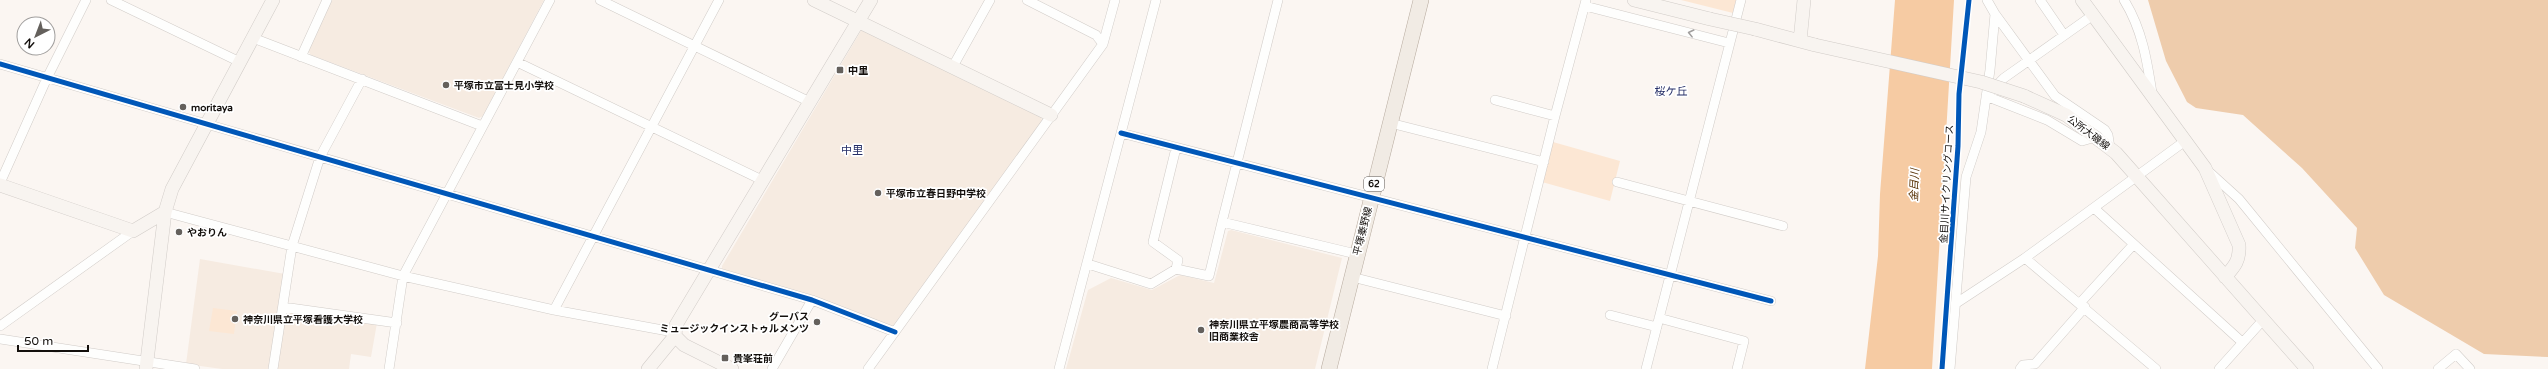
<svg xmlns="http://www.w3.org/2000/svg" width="2548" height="369" font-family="'Varela Round','Noto Sans JP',sans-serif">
  <rect width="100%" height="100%" fill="#fbf6f2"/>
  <!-- built -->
  <path fill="#f6ebe1" d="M 332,0 L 544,0 L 483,116 L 479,118 L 311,55 L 308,51 Z
    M 862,29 L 1041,116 L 1042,121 L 894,327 L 722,270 L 722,266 Z
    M 1231,230 L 1342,258 L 1315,369 L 1066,369 L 1088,290 L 1111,278 L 1152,290 L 1180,275 L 1214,283 L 1228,231 Z
    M 200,259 L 285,274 L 270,369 L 222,369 L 186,364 Z
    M 289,310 L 377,323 L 371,357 L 351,354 L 349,369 L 276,369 L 286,313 Z"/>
  <!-- green -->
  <path fill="#fce7d4" d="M 1681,0 L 1736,0 L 1733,13 Z
    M 1553,142 L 1620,161 L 1610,201 L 1542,182 Z
    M 213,308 L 237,311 L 234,334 L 209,331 Z"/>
  <!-- forest -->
  <path fill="#eeccac" d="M 2148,0 L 2548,0 L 2548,357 L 2484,354 L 2384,295 L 2355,248 L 2357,228 L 2302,168 L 2243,115 L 2196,108 L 2187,102 L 2166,61 Z"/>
  <!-- water -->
  <path fill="#f6cba3" d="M 1895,0 L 1954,0 L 1932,369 L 1865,369 L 1878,256 L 1880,194 Z"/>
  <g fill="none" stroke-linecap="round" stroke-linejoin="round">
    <defs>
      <path id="street" d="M 111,0 L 240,62
        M 600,0 L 810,102
        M 1027,0 L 1096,35 L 1103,44
        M 2040,0 L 2064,35
        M 2124,0 C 2142,29 2147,60 2152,93
        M 1585,6 L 1729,43
        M 1995,14 L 2055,96 L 2105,130 L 2108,135 L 2110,148
        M 2093,15 L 2004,78 L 1986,96 L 2047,120 L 2082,141 L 2096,137
        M 253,38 L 482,126
        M 301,57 L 327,0
        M 517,62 L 764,181
        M 0,64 L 812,300 L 895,332
        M 952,68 L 990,0
        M 1495,100 L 1555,116
        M 1390,123 L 1544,162
        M 1121,133 L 1771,301
        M 2207,170 L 2239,199 L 2378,369
        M 1617,182 L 1783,226
        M 0,183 L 47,78 L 86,0
        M 2094,208 L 2242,342
        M 165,212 L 403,276 L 554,310 L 668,331 L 675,336
        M 1222,222 L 1278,0
        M 1088,264 L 1151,284 L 1176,269 L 1209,276 L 1222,222 L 1356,254
        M 1176,269 L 1178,260 L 1153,242 L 1176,148
        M 1352,277 L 1506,316
        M 2080,303 L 2133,245
        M 1955,304 L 2025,258
        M 283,307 L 397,323
        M 554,310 L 719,0
        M 1610,315 L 1657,327
        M 1659,318 L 1744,341 L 1737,369
        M 0,326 L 133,231
        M 0,339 L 195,369
        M 273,369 L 292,246 L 320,157 L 362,79
        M 389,369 L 403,276 L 550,0
        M 772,369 L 812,300
        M 868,369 L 1103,44 L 1115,0
        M 1059,369 L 1156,0
        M 1492,369 L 1555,116 L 1586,0
        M 1646,369 L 1741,0
        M 1950,369 L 1966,177 L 1981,132 L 1990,70 L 1995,14 L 1987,0
        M 2020,369 L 2023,365 L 2035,364 L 2085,307
        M 2156,369 L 2025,258 L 2185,141
        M 2219,369 L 2263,320
        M 2438,369 L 2456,354 L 2470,369"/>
      <path id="secondary" d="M 814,0 L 1051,115
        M 1634,0 L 1710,19
        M 1804,0 L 1800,41 L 1815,45
        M 2082,0 L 2205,168 L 2239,245 C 2240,260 2235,266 2225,277
        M 1755,29 L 1800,41
        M 2024,96 L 2066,115 L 2116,153 L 2307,369
        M 0,185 L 133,231 L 165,212
        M 675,336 L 684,345 L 732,369
        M 146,369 L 165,212 L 172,189 L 273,0
        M 648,369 L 675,336 L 676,325 L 871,0"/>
      <path id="primary" d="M 1329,369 L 1421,0"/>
    </defs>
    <!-- street casing -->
    <use href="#street" stroke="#d1ccc8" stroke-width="10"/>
    <!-- secondary casing -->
    <use href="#secondary" stroke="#d1ccc8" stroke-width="14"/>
    <!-- primary casing -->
    <use href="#primary" stroke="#b7ab9f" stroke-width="16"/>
    <!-- street -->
    <use href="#street" stroke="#fefefd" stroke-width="9"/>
    <!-- secondary -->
    <use href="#secondary" stroke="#f8f4f0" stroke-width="13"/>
    <!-- primary -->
    <use href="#primary" stroke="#f1ebe4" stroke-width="15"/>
    <defs>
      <path id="secondary-bridge" d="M 1710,19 L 1755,29
        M 1815,45 L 1981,82 L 2024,96"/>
    </defs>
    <!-- secondary-bridge casing -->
    <use href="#secondary-bridge" stroke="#d1ccc8" stroke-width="14" stroke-linecap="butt"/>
    <!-- secondary-bridge -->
    <use href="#secondary-bridge" stroke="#f8f4f0" stroke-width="13"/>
    <defs>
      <path id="cycleway" d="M 0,64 L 812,300 L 895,332
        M 1121,133 L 1771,301
        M 1942,369 L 1958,146 L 1959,94 L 1969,0"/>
    </defs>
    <!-- cycleway casing -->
    <use href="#cycleway" stroke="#fff" stroke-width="8"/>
    <!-- cycleway -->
    <use href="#cycleway" stroke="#0057b8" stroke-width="5"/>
  </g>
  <!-- one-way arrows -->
  <defs><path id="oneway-chevron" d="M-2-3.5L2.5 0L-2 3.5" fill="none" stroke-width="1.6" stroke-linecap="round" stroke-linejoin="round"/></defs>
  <use stroke="#a09e9d" href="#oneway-chevron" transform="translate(1691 33) rotate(-166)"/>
  <!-- markers -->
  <g fill="#64605c" stroke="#fff" stroke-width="1.5">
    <rect x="836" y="66" width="8" height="8" rx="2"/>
    <circle cx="446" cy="85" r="4"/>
    <circle cx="183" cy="107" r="4"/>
    <circle cx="878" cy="193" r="4"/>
    <circle cx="179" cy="232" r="4"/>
    <circle cx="235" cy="319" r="4"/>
    <circle cx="817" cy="322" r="4"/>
    <circle cx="1201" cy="330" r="4"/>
    <rect x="721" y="354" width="8" height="8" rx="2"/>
  </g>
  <g text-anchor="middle" stroke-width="3.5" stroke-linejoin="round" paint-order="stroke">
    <!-- shield labels -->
    <rect fill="#fff" stroke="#5a5755" stroke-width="1" x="1364" y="177" width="20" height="14" rx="3"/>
    <g font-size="9" font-weight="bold" fill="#130f0c">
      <text x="1374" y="187">62</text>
    </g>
    <!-- poi labels -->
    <g font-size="10" font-weight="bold" fill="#130f0c" stroke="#fff" text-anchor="start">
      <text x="848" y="74">中里</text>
      <text x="454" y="89">平塚市立富士見小学校</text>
      <text x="191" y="111">moritaya</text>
      <text x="886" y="197">平塚市立春日野中学校</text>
      <text x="187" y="236">やおりん</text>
      <text x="809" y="320" text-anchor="end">グーバス<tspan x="809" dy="12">ミュージックインストゥルメンツ</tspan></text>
      <text x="243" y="323">神奈川県立平塚看護大学校</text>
      <text x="1209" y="328">神奈川県立平塚農商高等学校<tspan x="1209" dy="12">旧商業校舎</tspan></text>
      <text x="733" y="362">貴峯荘前</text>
    </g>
    <!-- street labels -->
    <g font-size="10" fill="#130f0c" stroke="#fff">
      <text transform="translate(2089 132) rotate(37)" y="4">公所大磯線</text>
      <text transform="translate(1946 184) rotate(-87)" y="4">金目川サイクリングコース</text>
      <text transform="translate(1362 231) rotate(-76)" y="4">平塚秦野線</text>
    </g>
    <!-- neighbourhood labels -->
    <g font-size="11" fill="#252e67" stroke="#fff">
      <text x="1671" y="95">桜ケ丘</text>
      <text x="852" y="154">中里</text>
    </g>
    <!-- water labels -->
    <g font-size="11" font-style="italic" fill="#563003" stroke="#fff">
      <text transform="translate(1914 185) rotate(-88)" y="4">金目川</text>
    </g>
  </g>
  <!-- north arrow -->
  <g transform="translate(36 36) rotate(222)"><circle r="19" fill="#ffffff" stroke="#a19f9e"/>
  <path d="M0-3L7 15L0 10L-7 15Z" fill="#64605c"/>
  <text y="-6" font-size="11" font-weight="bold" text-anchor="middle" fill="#130f0c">N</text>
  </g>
  <!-- scale -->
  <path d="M18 345v6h70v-6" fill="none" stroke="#130f0c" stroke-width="2"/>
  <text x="24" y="345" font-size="12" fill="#130f0c" stroke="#ffffff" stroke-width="3" paint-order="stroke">50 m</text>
</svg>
